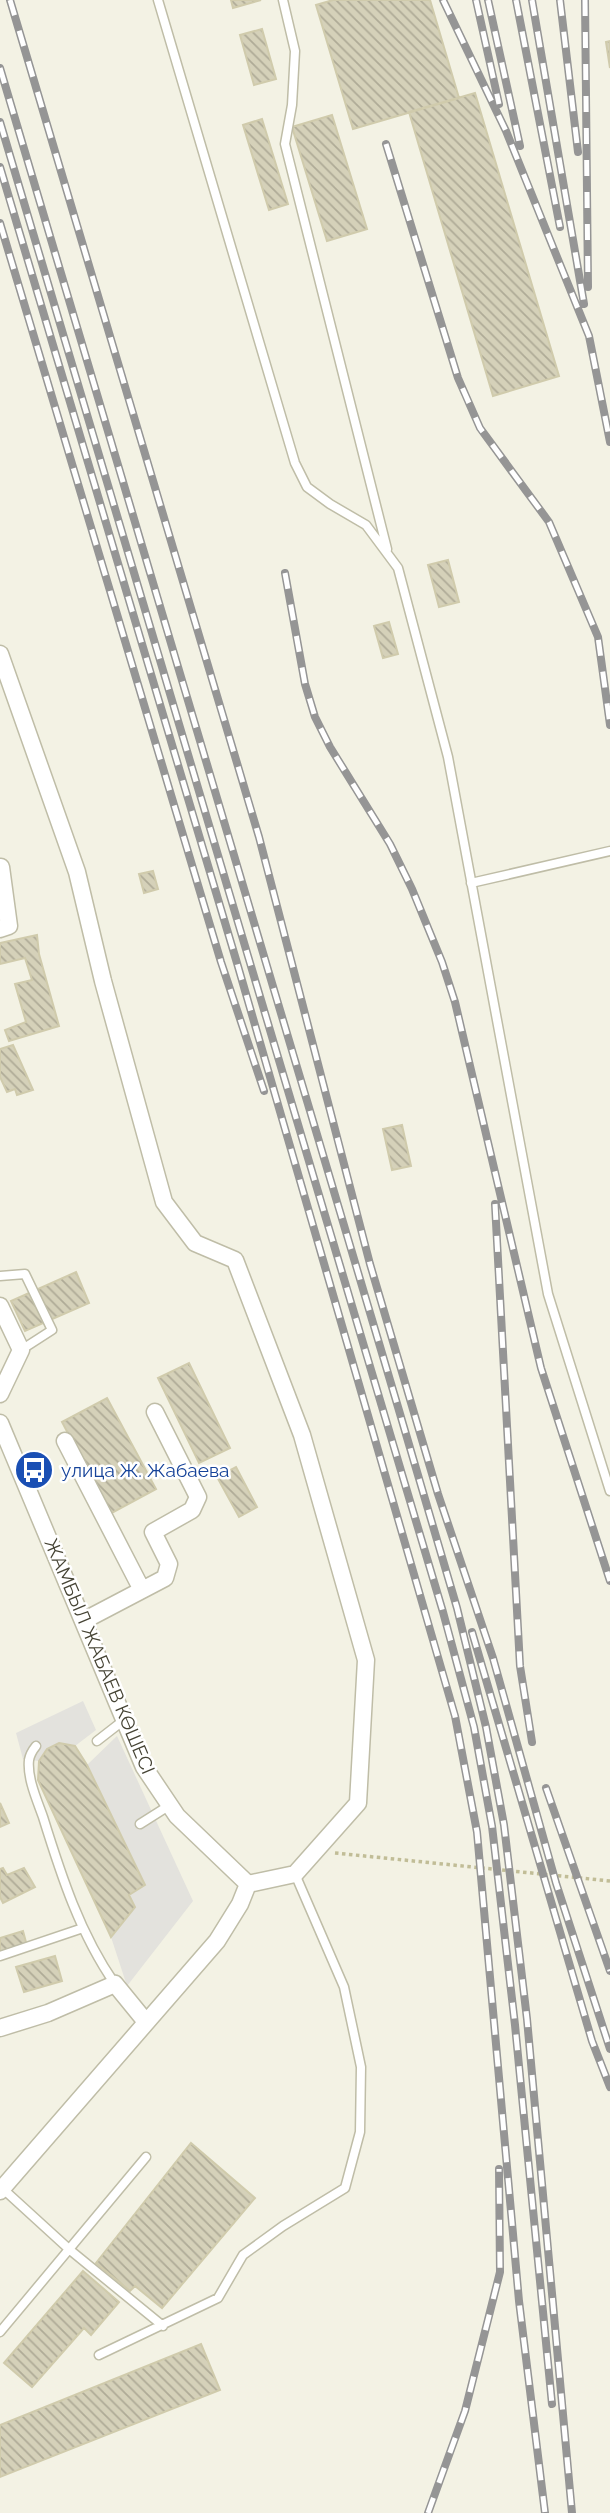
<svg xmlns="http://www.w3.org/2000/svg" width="610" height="2513" font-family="Raleway,sans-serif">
  <defs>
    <pattern id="building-back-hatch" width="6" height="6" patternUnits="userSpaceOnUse" patternTransform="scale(1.75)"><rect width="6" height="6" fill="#d5d1b9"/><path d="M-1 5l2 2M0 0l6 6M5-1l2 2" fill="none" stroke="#afab97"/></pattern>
  </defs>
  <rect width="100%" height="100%" fill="#f3f2e4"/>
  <!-- parking -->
  <path fill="#e3e2dd" d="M 83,1701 L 96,1730 L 75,1746 L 47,1749 L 39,1761 L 23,1759 L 16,1733 Z
    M 117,1736 L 193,1901 L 127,1986 L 111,1937 L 135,1907 L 129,1895 L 145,1884 L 87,1765 Z"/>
  <!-- building -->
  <path fill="url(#building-back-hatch)" stroke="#d0cbac" stroke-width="2" d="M 231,0 L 261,0 L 233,8 Z
    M 333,0 L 430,0 L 459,98 L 353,129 L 316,5 Z
    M 262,29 L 276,79 L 254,85 L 240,35 Z
    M 610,41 L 610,68 L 606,42 Z
    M 475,93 L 559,376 L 493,396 L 409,112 Z
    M 332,115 L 367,229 L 327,241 L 292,127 Z
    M 262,119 L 288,204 L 269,210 L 243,125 Z
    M 448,560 L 459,602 L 439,607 L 428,565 Z
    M 389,622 L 398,654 L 383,658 L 374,626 Z
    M 153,871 L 158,889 L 144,893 L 139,874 Z
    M 37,935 L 39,954 L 59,1026 L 9,1041 L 5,1030 L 26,1022 L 15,984 L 32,980 L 25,958 L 0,964 L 0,943 Z
    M 13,1045 L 33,1090 L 17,1095 L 15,1089 L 7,1092 L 0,1077 L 0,1049 Z
    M 402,1125 L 411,1166 L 392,1170 L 383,1129 Z
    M 76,1272 L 89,1303 L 25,1331 L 11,1301 Z
    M 189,1363 L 230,1448 L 199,1463 L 158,1378 Z
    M 107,1398 L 156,1489 L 110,1514 L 62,1422 Z
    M 236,1467 L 257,1507 L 239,1517 L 217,1477 Z
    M 59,1743 L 75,1746 L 87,1765 L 145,1885 L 129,1895 L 135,1907 L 111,1937 L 38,1780 L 39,1761 L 47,1749 Z
    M 0,1803 L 9,1823 L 0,1827 Z
    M 3,1868 L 7,1875 L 24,1868 L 35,1887 L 3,1903 L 0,1897 L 0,1869 Z
    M 23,1931 L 27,1946 L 0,1954 L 0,1938 Z
    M 55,1956 L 62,1981 L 24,1992 L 16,1967 Z
    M 191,2143 L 255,2198 L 162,2308 L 135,2286 L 130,2291 L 96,2263 Z
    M 83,2271 L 119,2302 L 91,2335 L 84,2328 L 32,2387 L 4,2363 Z
    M 201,2344 L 220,2390 L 0,2477 L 0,2425 Z"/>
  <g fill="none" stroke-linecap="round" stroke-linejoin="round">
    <defs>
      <path id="lane" d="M 158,0 L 295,463 L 307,487 L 330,504 L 366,525 L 398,568 L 448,757 L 548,1294 L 610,1491
        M 283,0 L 295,51 L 292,105 L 285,144 L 387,549
        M 471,883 L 610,851
        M 0,1276 L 25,1274 L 52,1330 L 21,1350
        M 97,1741 L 124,1720
        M 36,1746 C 32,1751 30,1754 29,1760 C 27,1778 37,1800 43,1817 C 61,1875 80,1934 115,1984
        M 140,1824 L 170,1805
        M 0,1956 L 83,1928
        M 2,2188 L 70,2250 L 163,2326
        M 0,2332 L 146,2157
        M 99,2355 L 218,2298 L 243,2255 L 283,2226 L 345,2188 L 360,2132 L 361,2067 L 344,1987 L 295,1874"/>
      <path id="street" d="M 0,654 L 77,872 L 103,981 L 164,1202 L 195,1243 L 235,1260 L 302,1435 L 366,1660 L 358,1803 L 295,1874 L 248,1884
        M 0,929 L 9,926 L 1,867
        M 0,1306 L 21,1350 L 0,1394
        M 0,1423 L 144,1767 L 177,1816 L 248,1884 L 240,1904 L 217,1941 L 0,2191
        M 65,1441 L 142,1590
        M 83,1621 L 165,1578 L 169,1564 L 153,1532 L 192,1510 L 198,1497 L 155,1412
        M 0,2028 L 48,2013 L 115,1984 L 146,2022"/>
    </defs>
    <!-- lane casing -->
    <use href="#lane" stroke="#bfbda7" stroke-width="11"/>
    <!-- street casing -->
    <use href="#street" stroke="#bfbda7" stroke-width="19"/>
    <!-- path -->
    <path stroke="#c1bd97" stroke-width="3.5" stroke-dasharray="3.5 3.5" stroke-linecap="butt" d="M 335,1853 L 610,1881"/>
    <!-- lane -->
    <use href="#lane" stroke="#fff" stroke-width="8"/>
    <!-- street -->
    <use href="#street" stroke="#fff" stroke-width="16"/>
    <defs>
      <path id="rail" d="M 10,0 L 259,837 L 370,1264 L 438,1494 L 493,1658 L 556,1883 L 610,2049
        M 443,0 L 506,131 L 589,336 L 610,442
        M 476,0 L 499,104
        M 488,0 L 520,146
        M 516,0 L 560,227
        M 532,0 L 584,304
        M 560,0 L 578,152
        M 585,0 L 588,287
        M 0,68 L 398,1407 L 457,1608 L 486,1727 L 504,1825 L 527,2019 L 572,2513
        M 0,122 L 443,1612 L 474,1727 L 492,1826 L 515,2025 L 552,2404
        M 386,144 L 458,378 L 480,428 L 549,522 L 598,637 L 610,725
        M 0,167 L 237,963 L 455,1716 L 477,1832 L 519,2301 L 545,2513
        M 0,223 L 221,962 L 264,1091
        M 285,573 L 305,684 L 315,717 L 330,747 L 390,844 L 412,889 L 442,962 L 455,1002 L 541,1368 L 610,1581
        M 495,1204 L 520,1666 L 532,1742
        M 472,1632 L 592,2041 L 610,2087
        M 546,1788 L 610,1971
        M 428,2513 L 465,2411 L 500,2272 L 499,2169"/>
    </defs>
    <!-- rail casing -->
    <use href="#rail" stroke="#959595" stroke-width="8"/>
    <!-- rail -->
    <use href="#rail" stroke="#fff" stroke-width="5" stroke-dasharray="16" stroke-linecap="butt"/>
  </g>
  <!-- icons -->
  <defs>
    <symbol id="bus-disc" viewBox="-11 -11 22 22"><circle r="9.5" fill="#1a4fb4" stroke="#fff"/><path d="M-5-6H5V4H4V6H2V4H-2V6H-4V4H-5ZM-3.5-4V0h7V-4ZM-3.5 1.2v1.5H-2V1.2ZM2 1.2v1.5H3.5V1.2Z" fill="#fff"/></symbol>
  </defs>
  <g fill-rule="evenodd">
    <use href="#bus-disc" x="12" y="1448" width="44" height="44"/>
  </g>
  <g text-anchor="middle" stroke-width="5" stroke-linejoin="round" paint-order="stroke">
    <!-- transit labels -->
    <g font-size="19" fill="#164399" stroke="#fff" text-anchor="start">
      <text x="61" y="1477">улица Ж. Жабаева</text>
    </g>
    <!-- street labels -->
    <g font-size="19" fill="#454334" stroke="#fff">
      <text transform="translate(100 1656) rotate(67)" y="7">ЖАМБЫЛ ЖАБАЕВ КӨШЕСІ</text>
    </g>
  </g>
</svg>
